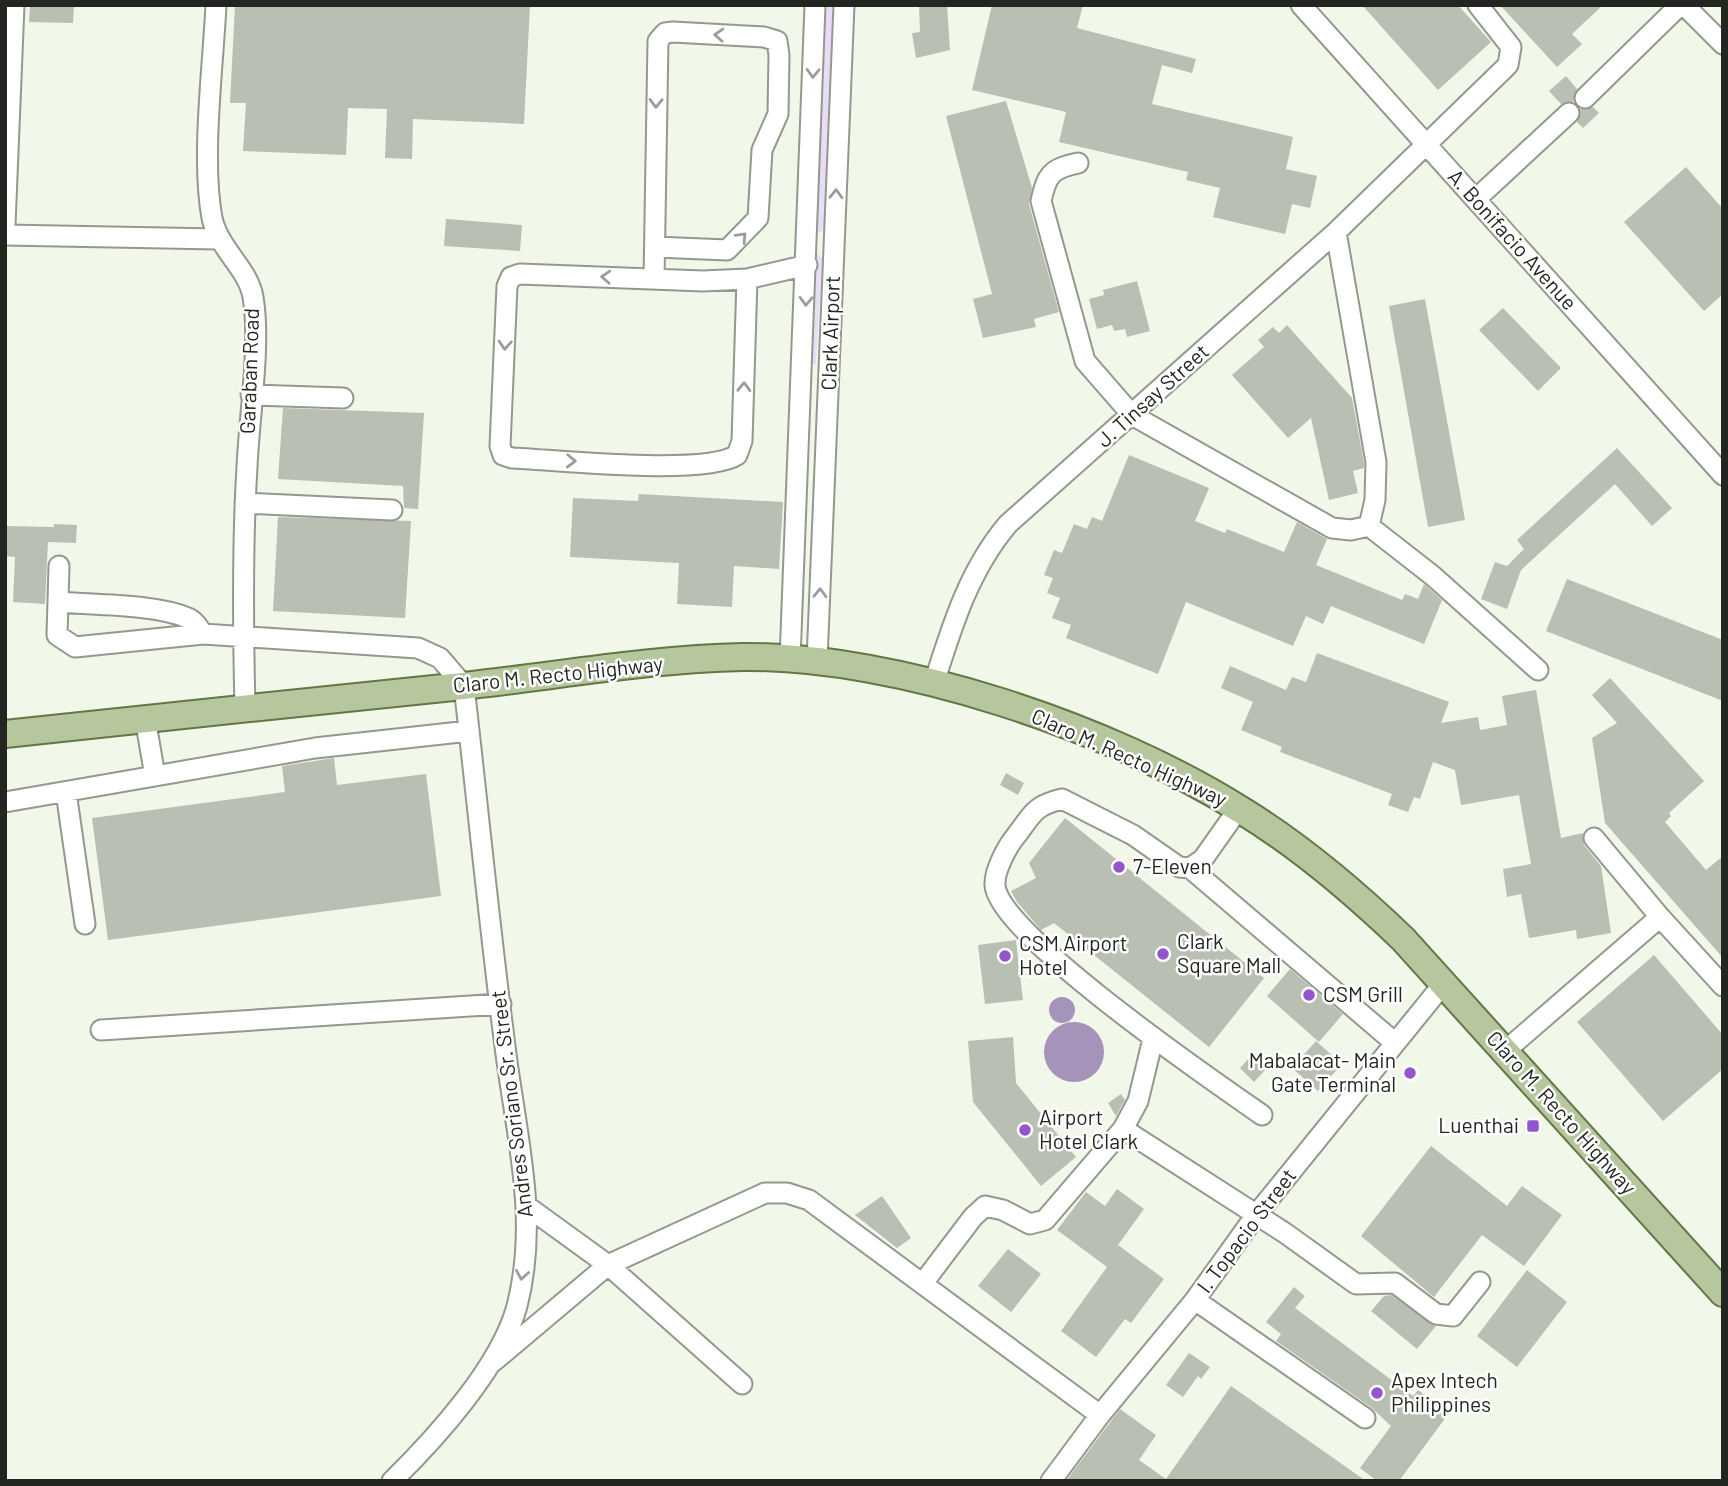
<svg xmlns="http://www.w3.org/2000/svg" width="1728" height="1486" font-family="Barlow,sans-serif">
  <rect width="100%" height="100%" fill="#f1f7e9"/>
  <!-- green -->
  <path fill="#e9dcf8" d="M 834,5 L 824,227 L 821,233 L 815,229 L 826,6 Z
    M 818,254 L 822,258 L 816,364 L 809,364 L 815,255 Z"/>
  <!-- water -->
  <path fill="#a593b9" d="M1049 1010a13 13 0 1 1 26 0a13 13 0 1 1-26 0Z
    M1044 1052a30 30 0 1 1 60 0a30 30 0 1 1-60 0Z"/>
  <!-- building -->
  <path fill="#b9bfb2" d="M 30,5 L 74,5 L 73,23 L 29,22 Z
    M 235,5 L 530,5 L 524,124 L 413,119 L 412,159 L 385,158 L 387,109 L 348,108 L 346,155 L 243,151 L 246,103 L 230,103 Z
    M 919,5 L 947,5 L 950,50 L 916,58 L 912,33 L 920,32 Z
    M 992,5 L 1083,5 L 1077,28 L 1196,59 L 1192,73 L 1162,65 L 1152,104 L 1293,137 L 1286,169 L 1317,176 L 1310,208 L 1292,204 L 1285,234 L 1213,217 L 1220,188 L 1186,180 L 1188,172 L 1059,142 L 1066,112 L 972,90 Z
    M 1362,5 L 1458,5 L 1491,42 L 1438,90 Z
    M 1500,5 L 1603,5 L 1572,34 L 1582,44 L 1557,67 Z
    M 1566,76 L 1577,89 L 1573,102 L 1561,104 L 1549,91 Z
    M 1006,101 L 1032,188 L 1029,204 L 1059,312 L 1034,319 L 1036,327 L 983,338 L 973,299 L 992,294 L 946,116 Z
    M 1593,107 L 1599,113 L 1583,128 L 1577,122 L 1580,109 Z
    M 1686,167 L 1723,209 L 1723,294 L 1704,311 L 1624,222 Z
    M 446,219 L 522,225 L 520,251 L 444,246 Z
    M 1137,281 L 1150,331 L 1127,337 L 1125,329 L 1114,331 L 1112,325 L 1097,329 L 1089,299 L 1104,295 L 1103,290 Z
    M 1425,299 L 1465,520 L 1428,527 L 1389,306 Z
    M 1503,308 L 1561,368 L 1538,391 L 1479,330 Z
    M 1287,325 L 1352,398 L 1364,463 L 1364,468 L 1353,471 L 1358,493 L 1329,500 L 1311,418 L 1288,438 L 1232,375 L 1264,347 L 1258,340 L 1273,327 L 1279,333 Z
    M 283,408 L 424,413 L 418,509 L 404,508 L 403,486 L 278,479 Z
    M 1617,448 L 1672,508 L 1652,526 L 1615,484 L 1521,570 L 1507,609 L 1481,599 L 1495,562 L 1507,566 L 1524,549 L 1517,540 Z
    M 1129,455 L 1209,488 L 1195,521 L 1225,533 L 1227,529 L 1284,552 L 1297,522 L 1327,539 L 1316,565 L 1402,600 L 1405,594 L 1418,599 L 1424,584 L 1442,600 L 1424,644 L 1331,606 L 1323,624 L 1306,616 L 1293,646 L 1186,602 L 1158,674 L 1066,638 L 1071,625 L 1052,618 L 1060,598 L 1047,593 L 1053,578 L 1044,575 L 1054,550 L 1062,553 L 1074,524 L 1087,529 L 1092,517 L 1102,521 Z
    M 639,494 L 783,502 L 779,569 L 734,566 L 732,607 L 677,604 L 679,563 L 570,557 L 573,498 L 638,501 Z
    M 278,517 L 411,521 L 405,618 L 273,611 Z
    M 54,524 L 77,525 L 76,543 L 48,542 L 45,604 L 13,602 L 15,557 L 5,556 L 5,526 L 54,527 Z
    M 1567,579 L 1723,640 L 1723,701 L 1546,631 Z
    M 1317,653 L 1449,702 L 1441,723 L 1478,717 L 1480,730 L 1507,725 L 1502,696 L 1536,690 L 1561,838 L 1583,833 L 1584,845 L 1601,866 L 1611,933 L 1577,939 L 1576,930 L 1529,938 L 1521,894 L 1507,897 L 1503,869 L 1531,864 L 1519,795 L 1461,805 L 1455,770 L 1433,762 L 1420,799 L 1414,797 L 1408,812 L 1388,805 L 1392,794 L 1280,752 L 1282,747 L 1241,730 L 1253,702 L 1221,688 L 1230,666 L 1286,690 L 1292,677 L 1306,682 Z
    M 1610,678 L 1704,781 L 1669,813 L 1671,816 L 1665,822 L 1706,870 L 1723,856 L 1723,958 L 1605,823 L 1592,738 L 1617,723 L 1592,695 Z
    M 334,758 L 337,785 L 426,774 L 441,896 L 108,940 L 92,818 L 285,792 L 282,766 Z
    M 1006,773 L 1024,783 L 1018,795 L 1000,785 Z
    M 1065,818 L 1264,978 L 1209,1047 L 1054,923 L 1041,930 L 1017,902 L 1011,891 L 1036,878 L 1029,863 Z
    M 1016,940 L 1023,1000 L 985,1004 L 978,945 Z
    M 1654,955 L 1723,1035 L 1723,1069 L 1663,1121 L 1577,1022 Z
    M 1290,969 L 1343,1014 L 1319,1042 L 1267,996 Z
    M 1013,1037 L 1016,1083 L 1076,1157 L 1041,1186 L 973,1102 L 968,1041 Z
    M 1316,1041 L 1342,1064 L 1318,1091 L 1292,1068 Z
    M 1250,1057 L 1265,1070 L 1254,1082 L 1240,1068 Z
    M 1121,1094 L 1125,1100 L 1116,1116 L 1108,1103 Z
    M 1431,1146 L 1507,1206 L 1522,1186 L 1562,1215 L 1524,1266 L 1482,1235 L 1434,1297 L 1361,1236 Z
    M 1117,1189 L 1144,1209 L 1118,1245 L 1164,1279 L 1131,1323 L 1125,1319 L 1096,1357 L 1061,1331 L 1107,1267 L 1057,1230 L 1086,1192 L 1105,1206 Z
    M 882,1196 L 911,1238 L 897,1248 L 855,1215 Z
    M 1008,1249 L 1041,1274 L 1011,1312 L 978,1286 Z
    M 1527,1270 L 1567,1302 L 1517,1367 L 1477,1336 Z
    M 1294,1287 L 1305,1296 L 1295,1308 L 1413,1396 L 1418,1390 L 1449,1413 L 1399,1481 L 1377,1481 L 1360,1468 L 1391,1426 L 1372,1408 L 1276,1341 L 1281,1334 L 1266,1322 Z
    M 1391,1295 L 1436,1326 L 1417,1349 L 1371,1311 L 1384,1296 Z
    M 1189,1353 L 1210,1367 L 1201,1379 L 1198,1376 L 1183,1397 L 1166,1385 Z
    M 1231,1386 L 1366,1481 L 1066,1481 L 1120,1409 L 1156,1435 L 1139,1460 L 1166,1479 Z"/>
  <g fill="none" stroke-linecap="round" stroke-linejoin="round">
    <defs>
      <path id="minor" d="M 216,5 C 213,67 201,159 212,218 C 219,250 248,268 253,297 C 261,344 249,418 247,467 C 242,547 243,627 245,707
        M 1301,5 L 1723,475
        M 1684,5 L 1723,44
        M 1585,98 L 1680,5
        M 1078,163 C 1051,169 1047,174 1041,201 L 1085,361 L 1132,415 L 1332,528 L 1351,530 L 1369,526 L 1433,576 L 1538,670
        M 1476,199 L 1569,113
        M 5,225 L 14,5
        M 1336,232 L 1376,462 L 1375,500 L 1369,526
        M 5,235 L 218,239
        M 654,279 L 658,41 L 665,33 L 673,32 L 764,37 L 777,41 L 779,55 L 778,114 L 762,150 L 758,218 L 727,250 L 655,247
        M 747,279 L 742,441 L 737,455 C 704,476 558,460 512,458 L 503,455 L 500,446 L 507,286 L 511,277 L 520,274 L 703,281 L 747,279 L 807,265
        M 251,395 L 343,398
        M 245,503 L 392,510
        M 59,566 L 57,635 L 75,647 L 203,634 L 418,648 L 440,658 L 464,686 C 478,808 490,932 506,1054 C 517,1139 539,1220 517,1306 C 501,1366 436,1438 392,1481
        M 58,602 C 94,605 155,604 188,618 C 194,620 199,628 203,634
        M 790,660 L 815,5
        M 817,661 L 844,5
        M 934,683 C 952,626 969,570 1008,524 L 1336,232 L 1508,65 L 1511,47 L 1478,5
        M 145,718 L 155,776 L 315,748 L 469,731
        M 66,792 L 85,924
        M 5,802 L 155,776
        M 1239,808 L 1203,859 L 1190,868 L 1179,867 L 1133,835 L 1062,799 C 1033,806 1033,814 1015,837 C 1007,847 994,871 995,885 C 997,933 1216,1083 1262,1115
        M 1594,838 L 1660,917
        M 1190,868 L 1394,1042
        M 101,1030 L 501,1004
        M 1153,1039 L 1138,1101 L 1123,1129 L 1285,1233 L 1356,1284 L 1395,1283 L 1436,1314 L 1453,1316 L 1480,1282
        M 1505,1051 L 1660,917 L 1723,986
        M 528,1207 L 608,1265 L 742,1384
        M 923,1283 L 973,1217 L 985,1206 L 1003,1210 L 1030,1224 L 1045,1220 L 1123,1129
        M 1195,1300 L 1365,1418
        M 494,1361 L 608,1265 L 765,1193 L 787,1193 L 809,1200 L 1100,1415
        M 1051,1481 L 1100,1415 L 1195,1300 L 1256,1215 L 1444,983"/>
      <path id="major" d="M 5,734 C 158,717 310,702 463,686 C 556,676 648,659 743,657 C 897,655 1111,728 1241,810 C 1300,846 1353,891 1403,939 L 1723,1293"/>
    </defs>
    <!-- minor casing -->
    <use href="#minor" stroke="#93998d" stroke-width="23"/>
    <!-- major casing -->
    <use href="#major" stroke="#637646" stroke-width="30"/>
    <!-- minor -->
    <use href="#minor" stroke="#fff" stroke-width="19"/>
    <!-- major -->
    <use href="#major" stroke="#b6c79d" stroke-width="26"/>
  </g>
  <!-- one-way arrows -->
  <defs><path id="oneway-chevron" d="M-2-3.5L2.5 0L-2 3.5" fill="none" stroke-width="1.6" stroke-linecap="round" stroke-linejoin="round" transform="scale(1.75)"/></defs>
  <g stroke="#9c9d9b">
    <use href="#oneway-chevron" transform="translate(719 35) rotate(-177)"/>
    <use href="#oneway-chevron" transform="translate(813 73) rotate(92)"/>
    <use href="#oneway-chevron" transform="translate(656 103) rotate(91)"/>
    <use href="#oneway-chevron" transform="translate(836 194) rotate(-88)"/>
    <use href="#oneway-chevron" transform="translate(742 237) rotate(-47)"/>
    <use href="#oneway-chevron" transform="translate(606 277) rotate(-177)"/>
    <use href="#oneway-chevron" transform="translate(806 301) rotate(92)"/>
    <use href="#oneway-chevron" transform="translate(505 345) rotate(93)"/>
    <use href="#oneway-chevron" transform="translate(744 387) rotate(-88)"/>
    <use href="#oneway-chevron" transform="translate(571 461) rotate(2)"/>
    <use href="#oneway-chevron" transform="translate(820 593) rotate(-88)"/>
    <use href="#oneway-chevron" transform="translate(522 1275) rotate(99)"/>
  </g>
  <!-- markers -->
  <g fill="#9456cc" stroke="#fff" stroke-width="2.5">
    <circle cx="1119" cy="867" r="7"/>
    <circle cx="1163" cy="954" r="7"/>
    <circle cx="1005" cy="956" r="7"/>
    <circle cx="1309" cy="995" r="7"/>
    <circle cx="1410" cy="1073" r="7"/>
    <rect x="1526" y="1119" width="14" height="14" rx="3.5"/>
    <circle cx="1025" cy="1130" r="7"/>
    <circle cx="1377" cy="1393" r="7"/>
  </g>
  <g text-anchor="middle" stroke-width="5" stroke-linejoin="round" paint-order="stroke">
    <!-- street labels -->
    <g font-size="21" fill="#232520" stroke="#fff">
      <text transform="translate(1512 240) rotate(48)" y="7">A. Bonifacio Avenue</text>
      <text transform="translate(831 333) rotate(-88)" y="7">Clark Airport</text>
      <text transform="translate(250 371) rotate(-88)" y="7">Garaban Road</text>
      <text transform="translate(1153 396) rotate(-42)" y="7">J. Tinsay Street</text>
      <text transform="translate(558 675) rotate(-6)" y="7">Claro M. Recto Highway</text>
      <text transform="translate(1129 758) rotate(24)" y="7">Claro M. Recto Highway</text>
      <text transform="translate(512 1104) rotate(-97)" y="7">Andres Soriano Sr. Street</text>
      <text transform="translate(1561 1113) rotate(48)" y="7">Claro M. Recto Highway</text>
      <text transform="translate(1247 1231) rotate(-53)" y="7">I. Topacio Street</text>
    </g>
    <!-- poi labels -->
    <g font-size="21" fill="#232520" stroke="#fff" text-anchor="start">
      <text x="1133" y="874">7-Eleven</text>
      <text x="1177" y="949">Clark<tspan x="1177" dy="24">Square Mall</tspan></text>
      <text x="1019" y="951">CSM Airport<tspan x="1019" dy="24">Hotel</tspan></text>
      <text x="1323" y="1002">CSM Grill</text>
      <text x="1396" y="1068" text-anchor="end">Mabalacat- Main<tspan x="1396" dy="24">Gate Terminal</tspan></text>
      <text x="1039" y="1125">Airport<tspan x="1039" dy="24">Hotel Clark</tspan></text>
      <text x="1519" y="1133" text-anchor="end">Luenthai</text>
      <text x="1391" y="1388">Apex Intech<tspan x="1391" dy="24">Philippines</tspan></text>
    </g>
  </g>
  <!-- border -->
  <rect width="1728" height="1486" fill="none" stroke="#232520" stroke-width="14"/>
</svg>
